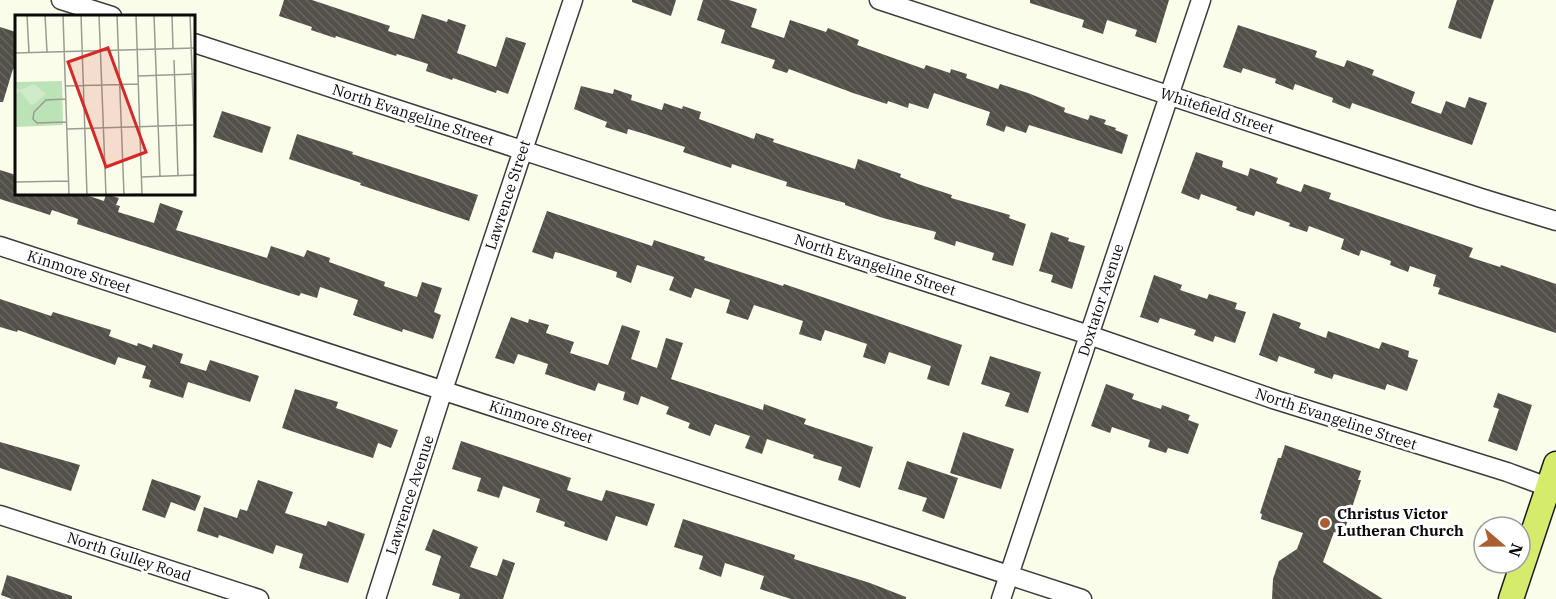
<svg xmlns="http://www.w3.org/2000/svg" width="1556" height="599" font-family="'IBM Plex Serif',serif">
  <defs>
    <pattern id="building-back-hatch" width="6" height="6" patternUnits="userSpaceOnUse" patternTransform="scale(1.5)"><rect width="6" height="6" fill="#525048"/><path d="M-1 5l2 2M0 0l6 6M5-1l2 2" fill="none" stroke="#66645e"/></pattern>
  </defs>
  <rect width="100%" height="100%" fill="#f9fdea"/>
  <!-- building -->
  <path fill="url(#building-back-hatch)" d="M 284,0 L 312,0 L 390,26 L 388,31 L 414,39 L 422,14 L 447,22 L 448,19 L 466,25 L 457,53 L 496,67 L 506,37 L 526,43 L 508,94 L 497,90 L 496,93 L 453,78 L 452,80 L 426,71 L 428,64 L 397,54 L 396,56 L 336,36 L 335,38 L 311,30 L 312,27 L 279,16 Z
    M 632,0 L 676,0 L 671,16 L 632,2 Z
    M 703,0 L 729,0 L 757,9 L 751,27 L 784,38 L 790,20 L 826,32 L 828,28 L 859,40 L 857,45 L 924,69 L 926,65 L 950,73 L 951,69 L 967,74 L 966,78 L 998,89 L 1000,84 L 1028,93 L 1065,108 L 1064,112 L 1088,120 L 1090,115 L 1106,120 L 1104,124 L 1116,128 L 1115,130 L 1128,135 L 1122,154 L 1029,125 L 1026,133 L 1006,126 L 1004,132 L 986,125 L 990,112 L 934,93 L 928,109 L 909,103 L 908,108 L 888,101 L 887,104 L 853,93 L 789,69 L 787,73 L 772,68 L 775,60 L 721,43 L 725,30 L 697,20 Z
    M 1030,0 L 1169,0 L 1156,43 L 1135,36 L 1137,30 L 1107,20 L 1103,34 L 1082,27 L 1084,20 L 1030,3 Z
    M 1457,0 L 1494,0 L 1481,39 L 1448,28 Z
    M 1238,25 L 1317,51 L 1315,57 L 1344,67 L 1347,60 L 1374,70 L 1372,75 L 1415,92 L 1411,103 L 1441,114 L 1446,101 L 1465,108 L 1469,97 L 1487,103 L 1472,145 L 1352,103 L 1350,109 L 1332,102 L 1333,98 L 1295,84 L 1293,90 L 1275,83 L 1276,79 L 1243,68 L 1241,73 L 1223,67 Z
    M 0,27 L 16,32 L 16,70 L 13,69 L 3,102 L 0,102 Z
    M 581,86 L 613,94 L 614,89 L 632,95 L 631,100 L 662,110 L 664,103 L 682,109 L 683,106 L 701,112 L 699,119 L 754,139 L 756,133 L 774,139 L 773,142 L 855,169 L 858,159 L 901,174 L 900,177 L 918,184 L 952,195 L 951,198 L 1010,215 L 1009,218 L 1026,224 L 1013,266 L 992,260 L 994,253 L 956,241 L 955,246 L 934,239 L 936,232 L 883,218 L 845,205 L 845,203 L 786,186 L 787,182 L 732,164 L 731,168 L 683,152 L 685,147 L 645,134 L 628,129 L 627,134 L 605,127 L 607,122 L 574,109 Z
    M 222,111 L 271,127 L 262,153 L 213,137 Z
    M 297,134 L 353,152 L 352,154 L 478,195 L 469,221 L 360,185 L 361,183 L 289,159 Z
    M 1196,152 L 1223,161 L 1222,167 L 1248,176 L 1250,168 L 1278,178 L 1276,183 L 1301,192 L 1304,184 L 1331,193 L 1329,199 L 1473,248 L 1469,257 L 1500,267 L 1501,265 L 1556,284 L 1556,333 L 1438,294 L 1440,288 L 1433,286 L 1436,275 L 1410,266 L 1408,272 L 1390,265 L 1391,261 L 1361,250 L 1359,256 L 1341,249 L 1344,239 L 1309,226 L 1307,232 L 1289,226 L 1290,223 L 1256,211 L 1254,216 L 1236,210 L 1237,207 L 1201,194 L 1199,200 L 1181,193 Z
    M 0,170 L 16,175 L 16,194 L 83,194 L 104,201 L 106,194 L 119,198 L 116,205 L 120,206 L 118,212 L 154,223 L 160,203 L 183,211 L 176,230 L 267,258 L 271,246 L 304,257 L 307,250 L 330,258 L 329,262 L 385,282 L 384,286 L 417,297 L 422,282 L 442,288 L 434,312 L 441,315 L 433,339 L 403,329 L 402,332 L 353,315 L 358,300 L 320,287 L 317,298 L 301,293 L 299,296 L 77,224 L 78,219 L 52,210 L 50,215 L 0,199 Z
    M 547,211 L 652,246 L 654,240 L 705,257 L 704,260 L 783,286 L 784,284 L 834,301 L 962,345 L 949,386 L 927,379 L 931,366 L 889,352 L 885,364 L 863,357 L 867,344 L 825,330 L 821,341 L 799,334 L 803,321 L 754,305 L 748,320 L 726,313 L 730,300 L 695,288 L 691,298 L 669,290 L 674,277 L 637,265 L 631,283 L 616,277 L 617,272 L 563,254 L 555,252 L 553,259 L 532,252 Z
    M 1051,232 L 1069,238 L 1068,241 L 1085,246 L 1072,289 L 1051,282 L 1053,275 L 1039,271 Z
    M 1154,275 L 1182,285 L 1180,290 L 1207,299 L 1209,294 L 1237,303 L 1235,309 L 1246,312 L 1235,343 L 1215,336 L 1213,342 L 1194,335 L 1196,330 L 1160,318 L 1158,323 L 1140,317 Z
    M 0,299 L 51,316 L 53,312 L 111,330 L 109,336 L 137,346 L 138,343 L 152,348 L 153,344 L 183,354 L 180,363 L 206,371 L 210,360 L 259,376 L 250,402 L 188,382 L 183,398 L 149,387 L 151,380 L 142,378 L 146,366 L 118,357 L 115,365 L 18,330 L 17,332 L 0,327 Z
    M 1273,313 L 1301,323 L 1299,328 L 1326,338 L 1328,331 L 1379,349 L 1382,342 L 1409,351 L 1408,357 L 1418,360 L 1407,391 L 1387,384 L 1385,390 L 1334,374 L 1332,379 L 1314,373 L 1315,369 L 1279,356 L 1277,362 L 1259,355 Z
    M 511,317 L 528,323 L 529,319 L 549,325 L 546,333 L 574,342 L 570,353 L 608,365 L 622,325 L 640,331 L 631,359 L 657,368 L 666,338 L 683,343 L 671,379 L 763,410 L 764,404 L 806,419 L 804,424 L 873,447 L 860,488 L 838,480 L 842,467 L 813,458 L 814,455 L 767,439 L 762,454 L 745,448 L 750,436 L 715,424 L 710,436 L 688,428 L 690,423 L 666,414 L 669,407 L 641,396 L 638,405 L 623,400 L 625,392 L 598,383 L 595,391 L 545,374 L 548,364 L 518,354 L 514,364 L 495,358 Z
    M 990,356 L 1041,372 L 1028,413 L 1005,406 L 1010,393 L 981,384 Z
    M 1106,384 L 1134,394 L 1132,399 L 1161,409 L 1162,405 L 1190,415 L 1188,420 L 1199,424 L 1188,454 L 1168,448 L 1166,453 L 1148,447 L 1150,440 L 1112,427 L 1110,433 L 1091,426 Z
    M 295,389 L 338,402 L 336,408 L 398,430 L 391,448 L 378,443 L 373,458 L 282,428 Z
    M 1498,393 L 1532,405 L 1517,451 L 1488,441 L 1499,409 L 1493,407 Z
    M 963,432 L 1014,449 L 1001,489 L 950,473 Z
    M 461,441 L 571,478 L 567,490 L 602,501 L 606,490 L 655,504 L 647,526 L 616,516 L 607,541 L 564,526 L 565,522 L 536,512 L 540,499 L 503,486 L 499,498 L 477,491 L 481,478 L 452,469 Z
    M 0,442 L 80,465 L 71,491 L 0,468 Z
    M 1285,445 L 1361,471 L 1358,480 L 1361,480 L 1343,535 L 1334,532 L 1323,562 L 1383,599 L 1272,599 L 1273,579 L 1279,561 L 1297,549 L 1303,533 L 1261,519 L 1262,514 L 1260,513 L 1278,458 L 1281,458 Z
    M 907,461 L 958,478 L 944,519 L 922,511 L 927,498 L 898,489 Z
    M 152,479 L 201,496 L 195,511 L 171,502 L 165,518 L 142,510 Z
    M 258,480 L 293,492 L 285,513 L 326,526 L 328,521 L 365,534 L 348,583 L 299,568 L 303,554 L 276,545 L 273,554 L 219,535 L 218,538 L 197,531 L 204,507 L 237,518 L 240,509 L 247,511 Z
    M 683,519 L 795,555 L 794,559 L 870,583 L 906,597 L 906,599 L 791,599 L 760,589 L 764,576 L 725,563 L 721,577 L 699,569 L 703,556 L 674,547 Z
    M 433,529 L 478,547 L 470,567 L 497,576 L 503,559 L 515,563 L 503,599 L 459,599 L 460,594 L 432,585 L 441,556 L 425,550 Z
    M 7,575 L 72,596 L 72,599 L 12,599 L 1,595 Z"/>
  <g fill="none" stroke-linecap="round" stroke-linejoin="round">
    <defs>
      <path id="minor" d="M 61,0 L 112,16
        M 879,0 L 1481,198 L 1556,221
        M 194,43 L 1089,335 L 1276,400 L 1507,472 L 1556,490
        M 0,246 L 1082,599
        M 0,515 L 259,599
        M 376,599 L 443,390 L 573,0
        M 1001,599 L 1201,0"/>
      <path id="major" d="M 1511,599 L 1556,464"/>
    </defs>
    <!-- minor casing -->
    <use href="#minor" stroke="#3d3d3d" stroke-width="21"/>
    <!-- major casing -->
    <use href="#major" stroke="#1b1b1b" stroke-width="27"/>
    <!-- minor -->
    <use href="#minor" stroke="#fff" stroke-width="18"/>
    <!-- major -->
    <use href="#major" stroke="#d5eb6c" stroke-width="24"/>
  </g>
  <!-- markers -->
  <circle fill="#ab5e31" stroke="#fff" stroke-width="2" cx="1325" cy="523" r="6"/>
  <g text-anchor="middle" stroke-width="6" stroke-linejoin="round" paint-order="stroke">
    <!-- street labels -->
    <g font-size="15" fill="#0a0a0a" stroke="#fff">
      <text transform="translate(1217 111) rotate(18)" y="5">Whitefield Street</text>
      <text transform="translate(413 115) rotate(18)" y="5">North Evangeline Street</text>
      <text transform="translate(508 195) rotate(-72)" y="5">Lawrence Street</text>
      <text transform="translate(875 265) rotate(18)" y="5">North Evangeline Street</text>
      <text transform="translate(79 272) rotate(18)" y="5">Kinmore Street</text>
      <text transform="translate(1101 300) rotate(-72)" y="5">Doxtator Avenue</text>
      <text transform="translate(1336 419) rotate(18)" y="5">North Evangeline Street</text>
      <text transform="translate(541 422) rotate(18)" y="5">Kinmore Street</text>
      <text transform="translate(410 495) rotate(-72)" y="5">Lawrence Avenue</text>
      <text transform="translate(129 557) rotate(18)" y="5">North Gulley Road</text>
    </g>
    <!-- poi labels -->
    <g font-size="15" font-weight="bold" fill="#0a0a0a" stroke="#fff" text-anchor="start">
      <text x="1337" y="519">Christus Victor<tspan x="1337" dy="17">Lutheran Church</tspan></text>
    </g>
  </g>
  <!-- overview -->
  <g transform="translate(15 15)">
    <rect width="180" height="180" fill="#f9fdea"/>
    <path d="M 47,66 L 48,110 L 0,112 L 1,67 Z" fill="#bce3b7"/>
    <path d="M 19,69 L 31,79 L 21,88 L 16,90 L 5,76 L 0,80 L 0,73 L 5,75 Z" fill="#d1ebc8"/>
    <path fill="none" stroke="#999c90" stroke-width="1.5" d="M 12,0 L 14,38M 30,0 L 32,37M 48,0 L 54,180M 66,0 L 72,180M 84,0 L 91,180M 102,0 L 109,180M 121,0 L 127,180M 139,0 L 145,161M 157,0 L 158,34M 175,0 L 180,140M 0,38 L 180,33M 159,45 L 163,161M 123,61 L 180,59M 50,71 L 123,69M 51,84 L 31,85 L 19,97 L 18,104 L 22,108 L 51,107M 52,114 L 178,110M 126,162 L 180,160M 0,167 L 54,166M 106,180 L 127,179"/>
    <path fill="#d62828" fill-opacity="0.15" stroke="#d62828" stroke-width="3" d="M 93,33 L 131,137 L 91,152 L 53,47 Z"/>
    <rect width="180" height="180" fill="none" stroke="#0a0a0a" stroke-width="3"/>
  </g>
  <!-- north arrow -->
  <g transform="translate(1502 545) rotate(110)"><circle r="28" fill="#ffffff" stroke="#9d9d9d" stroke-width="1.5"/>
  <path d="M0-4.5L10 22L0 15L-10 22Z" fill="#ab5e31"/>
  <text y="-9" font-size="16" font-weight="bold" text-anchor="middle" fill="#0a0a0a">N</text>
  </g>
</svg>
